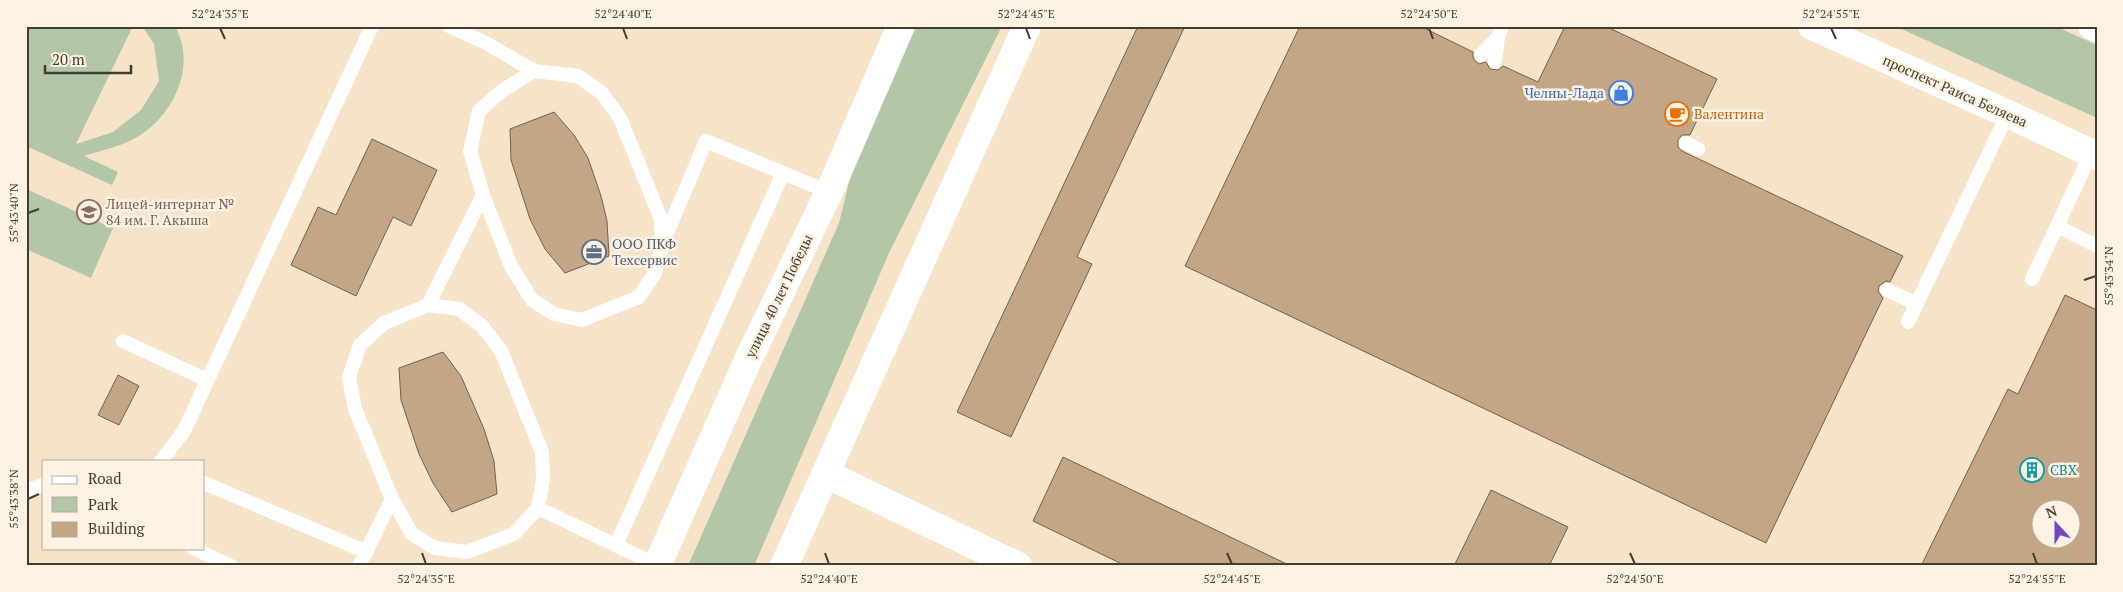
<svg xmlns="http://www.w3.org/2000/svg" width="2123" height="592" font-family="'PT Serif',serif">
  <rect width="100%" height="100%" fill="#f6e4ca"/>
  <!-- green -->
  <path fill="#b3c7a8" d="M 26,26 L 133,26 L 76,144 L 113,132 L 141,110 L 159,81 L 154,44 L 142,26 L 175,26 C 196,64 176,111 142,134 C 124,146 103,150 84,156 L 118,172 L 112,185 L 26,146 Z
    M 915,26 L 1002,26 L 889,253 L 754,566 L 688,566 L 839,223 L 852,170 Z
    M 1895,26 L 2055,26 L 2097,45 L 2097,118 Z
    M 26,189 L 113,228 L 91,278 L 26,249 Z"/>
  <!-- building -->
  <path fill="#c2a685" stroke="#72614b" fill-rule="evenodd" d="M 1138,26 L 1185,26 L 1077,257 L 1092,264 L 1011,437 L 957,412 Z
    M 1300,26 L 1420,26 L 1473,52 L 1473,57 L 1475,61 L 1479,64 L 1486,62 L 1490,69 L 1498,70 L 1503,66 L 1538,82 L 1565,26 L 1605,26 L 1717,79 L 1690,135 L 1682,135 L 1678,140 L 1678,147 L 1682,151 L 1903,256 L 1890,282 L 1886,281 L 1879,286 L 1878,291 L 1883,298 L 1766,543 L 1185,266 Z
    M 554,112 L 574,135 L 588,158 L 601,196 L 607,221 L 609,256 L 565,273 L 545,249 L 530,219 L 511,160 L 510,129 Z
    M 372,139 L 437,170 L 411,226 L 393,217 L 356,296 L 291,265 L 318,207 L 336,215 Z
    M 2065,295 L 2097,310 L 2097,566 L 1921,566 L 2008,389 L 2018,394 ZM 2040,510 L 2070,510 L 2070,540 L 2040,540 Z
    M 443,352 L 461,376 L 484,429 L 494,461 L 497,494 L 452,512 L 433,483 L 419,454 L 401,400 L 399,368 Z
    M 118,375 L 139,386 L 119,425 L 98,415 Z
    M 1063,457 L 1291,566 L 1126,566 L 1033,521 Z
    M 1491,490 L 1568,527 L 1549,566 L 1454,566 Z"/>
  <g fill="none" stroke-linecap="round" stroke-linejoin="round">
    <!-- service -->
    <path stroke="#fff" stroke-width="14" d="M 449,26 L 486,43 L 534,71
      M 1481,55 L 1498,37 L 1502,26
      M 1495,62 L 1498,37
      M 534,71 L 578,76 L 602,93 L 620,118 L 661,219 L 662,246 L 655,273 L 639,297 L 582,320 L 554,314 L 532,300 L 511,266 L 483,195 L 470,151 L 479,111 L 503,90 Z
      M 1686,143 L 1698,149
      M 2057,226 L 2097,246
      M 664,240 L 706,141 L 829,192
      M 2032,279 L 2082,173 L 2089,152
      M 1887,290 L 1917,304
      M 428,305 L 459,309 L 482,326 L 501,351 L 542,452 L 543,480 L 538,508 L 514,534 L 467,552 L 435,548 L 412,534 L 392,499 L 355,409 L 349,377 L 360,345 L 384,323 Z
      M 428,305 L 483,195
      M 1908,322 L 2001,128 L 2006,113
      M 123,341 L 207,380
      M 161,461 L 184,431 L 372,26
      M 204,483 L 367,552
      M 26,490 L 44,485
      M 538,508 L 657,565
      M 616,545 L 783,173
      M 193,548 L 231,566
      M 359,566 L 392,499"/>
    <!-- minor -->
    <path stroke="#fff" stroke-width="28" d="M 826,474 L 1018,566"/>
    <!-- tertiary -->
    <path stroke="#fff" stroke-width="28" d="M 1812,26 L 2006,113 L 2097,156
      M 2092,26 L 2097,28
      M 657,566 L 749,358 L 829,192 L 901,26
      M 784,566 L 1027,26"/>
  </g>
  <!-- ticks -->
  <path fill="none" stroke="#433c31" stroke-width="2" d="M 220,28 L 225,39M 623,28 L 627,39M 1026,28 L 1030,39M 1429,28 L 1433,39M 1831,28 L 1836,39M 28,213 L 39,209M 2084,280 L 2096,276M 28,499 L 39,494M 422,553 L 426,564M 825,553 L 829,564M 1227,553 L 1232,564M 1630,553 L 1635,564M 2033,553 L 2037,564"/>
  <!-- icons -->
  <defs>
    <symbol id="shop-ring" viewBox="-11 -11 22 22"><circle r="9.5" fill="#fef2e3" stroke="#3f7fe0" stroke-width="1.5"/><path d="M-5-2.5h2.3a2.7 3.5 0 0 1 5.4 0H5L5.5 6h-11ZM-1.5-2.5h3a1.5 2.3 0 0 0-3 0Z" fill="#3f7fe0"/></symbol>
    <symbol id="cafe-ring" viewBox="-11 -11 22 22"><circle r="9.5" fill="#fef2e3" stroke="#e8710a" stroke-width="1.5"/><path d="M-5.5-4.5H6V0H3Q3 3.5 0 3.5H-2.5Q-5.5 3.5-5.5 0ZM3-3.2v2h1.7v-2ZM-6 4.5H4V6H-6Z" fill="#e8710a"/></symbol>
    <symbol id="school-ring" viewBox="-11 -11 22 22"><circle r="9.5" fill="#fef2e3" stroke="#8d6e63" stroke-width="1.5"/><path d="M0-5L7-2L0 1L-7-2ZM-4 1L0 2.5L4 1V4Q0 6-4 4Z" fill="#8d6e63"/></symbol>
    <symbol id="office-ring" viewBox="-11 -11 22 22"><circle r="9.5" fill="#fef2e3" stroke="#5c6f8a" stroke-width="1.5"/><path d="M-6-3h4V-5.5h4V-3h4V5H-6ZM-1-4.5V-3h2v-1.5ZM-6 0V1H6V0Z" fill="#5c6f8a"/></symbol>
    <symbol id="building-ring" viewBox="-11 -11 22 22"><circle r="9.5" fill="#fef2e3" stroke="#0f9aa8" stroke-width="1.5"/><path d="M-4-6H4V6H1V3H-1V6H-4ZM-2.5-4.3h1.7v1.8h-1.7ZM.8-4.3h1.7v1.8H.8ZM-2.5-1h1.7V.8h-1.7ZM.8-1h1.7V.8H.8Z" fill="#0f9aa8"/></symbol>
  </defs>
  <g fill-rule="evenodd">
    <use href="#shop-ring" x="1607" y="79" width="28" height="28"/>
    <use href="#cafe-ring" x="1663" y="100" width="28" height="28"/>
    <use href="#school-ring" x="75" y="198" width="28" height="28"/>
    <use href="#office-ring" x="580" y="238" width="28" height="28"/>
    <use href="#building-ring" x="2018" y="456" width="28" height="28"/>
  </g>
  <g text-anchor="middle" stroke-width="5" stroke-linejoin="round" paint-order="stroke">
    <!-- street labels -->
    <g font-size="14" fill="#433c31" stroke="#fef2e3">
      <text transform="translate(1955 91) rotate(24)" y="5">проспект Раиса Беляева</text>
      <text transform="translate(779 296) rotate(-64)" y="5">улица 40 лет Победы</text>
    </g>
    <!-- shop labels -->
    <g font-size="14" fill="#366cbe" stroke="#fef2e3" text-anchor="end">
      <text x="1604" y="98">Челны-Лада</text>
    </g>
    <!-- food labels -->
    <g font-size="14" fill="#c56008" stroke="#fef2e3" text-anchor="start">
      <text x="1694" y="119">Валентина</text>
    </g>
    <!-- education labels -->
    <g font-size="14" fill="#785e54" stroke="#fef2e3" text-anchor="start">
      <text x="106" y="209">Лицей-интернат №<tspan x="106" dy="16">84 им. Г. Акыша</tspan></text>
    </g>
    <!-- service labels -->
    <g font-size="14" fill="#4e5e75" stroke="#fef2e3" text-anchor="start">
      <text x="612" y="249">ООО ПКФ<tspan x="612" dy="16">Техсервис</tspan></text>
    </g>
    <!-- culture labels -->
    <g font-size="14" fill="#0d838f" stroke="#fef2e3" text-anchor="start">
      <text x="2050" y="475">СВХ</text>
    </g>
  </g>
  <!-- border -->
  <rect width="2123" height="592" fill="none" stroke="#fef2e3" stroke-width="55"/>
  <!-- legend -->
  <rect x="42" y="460" width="162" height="90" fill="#fef2e3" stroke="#b3a99c"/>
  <rect x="52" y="476" width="25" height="8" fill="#ffffff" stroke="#b3a99c"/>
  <text x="88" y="484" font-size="15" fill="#433c31">Road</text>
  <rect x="52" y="497" width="25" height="15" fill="#b3c7a8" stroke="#b3a99c"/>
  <text x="88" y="510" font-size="15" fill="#433c31">Park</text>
  <rect x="52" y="522" width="25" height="15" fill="#c2a685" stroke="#b3a99c"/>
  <text x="88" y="534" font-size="15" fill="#433c31">Building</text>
  <!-- north arrow -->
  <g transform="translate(2056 524) rotate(339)"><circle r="24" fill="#fef2e3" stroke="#b3a99c"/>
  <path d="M0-4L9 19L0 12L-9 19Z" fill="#7248c0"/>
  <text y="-8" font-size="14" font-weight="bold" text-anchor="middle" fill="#433c31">N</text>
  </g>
  <!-- scale -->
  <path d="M45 65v8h86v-8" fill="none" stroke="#433c31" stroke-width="2.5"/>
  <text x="52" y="65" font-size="15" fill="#433c31" stroke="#fef2e3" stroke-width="4" paint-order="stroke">20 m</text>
  <rect x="28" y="28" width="2068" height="536" fill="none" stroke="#433c31" stroke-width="2"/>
  <g font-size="12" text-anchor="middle" fill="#433c31">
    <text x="220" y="18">52°24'35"E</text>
    <text x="623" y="18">52°24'40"E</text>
    <text x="1026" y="18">52°24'45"E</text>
    <text x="1429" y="18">52°24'50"E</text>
    <text x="1831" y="18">52°24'55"E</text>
    <text transform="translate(14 213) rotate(-90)" y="4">55°43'40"N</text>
    <text transform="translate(2109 276) rotate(-90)" y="4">55°43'34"N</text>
    <text transform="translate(14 499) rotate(-90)" y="4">55°43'38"N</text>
    <text x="426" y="583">52°24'35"E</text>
    <text x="829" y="583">52°24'40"E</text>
    <text x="1232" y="583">52°24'45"E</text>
    <text x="1635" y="583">52°24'50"E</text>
    <text x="2037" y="583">52°24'55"E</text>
  </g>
</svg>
